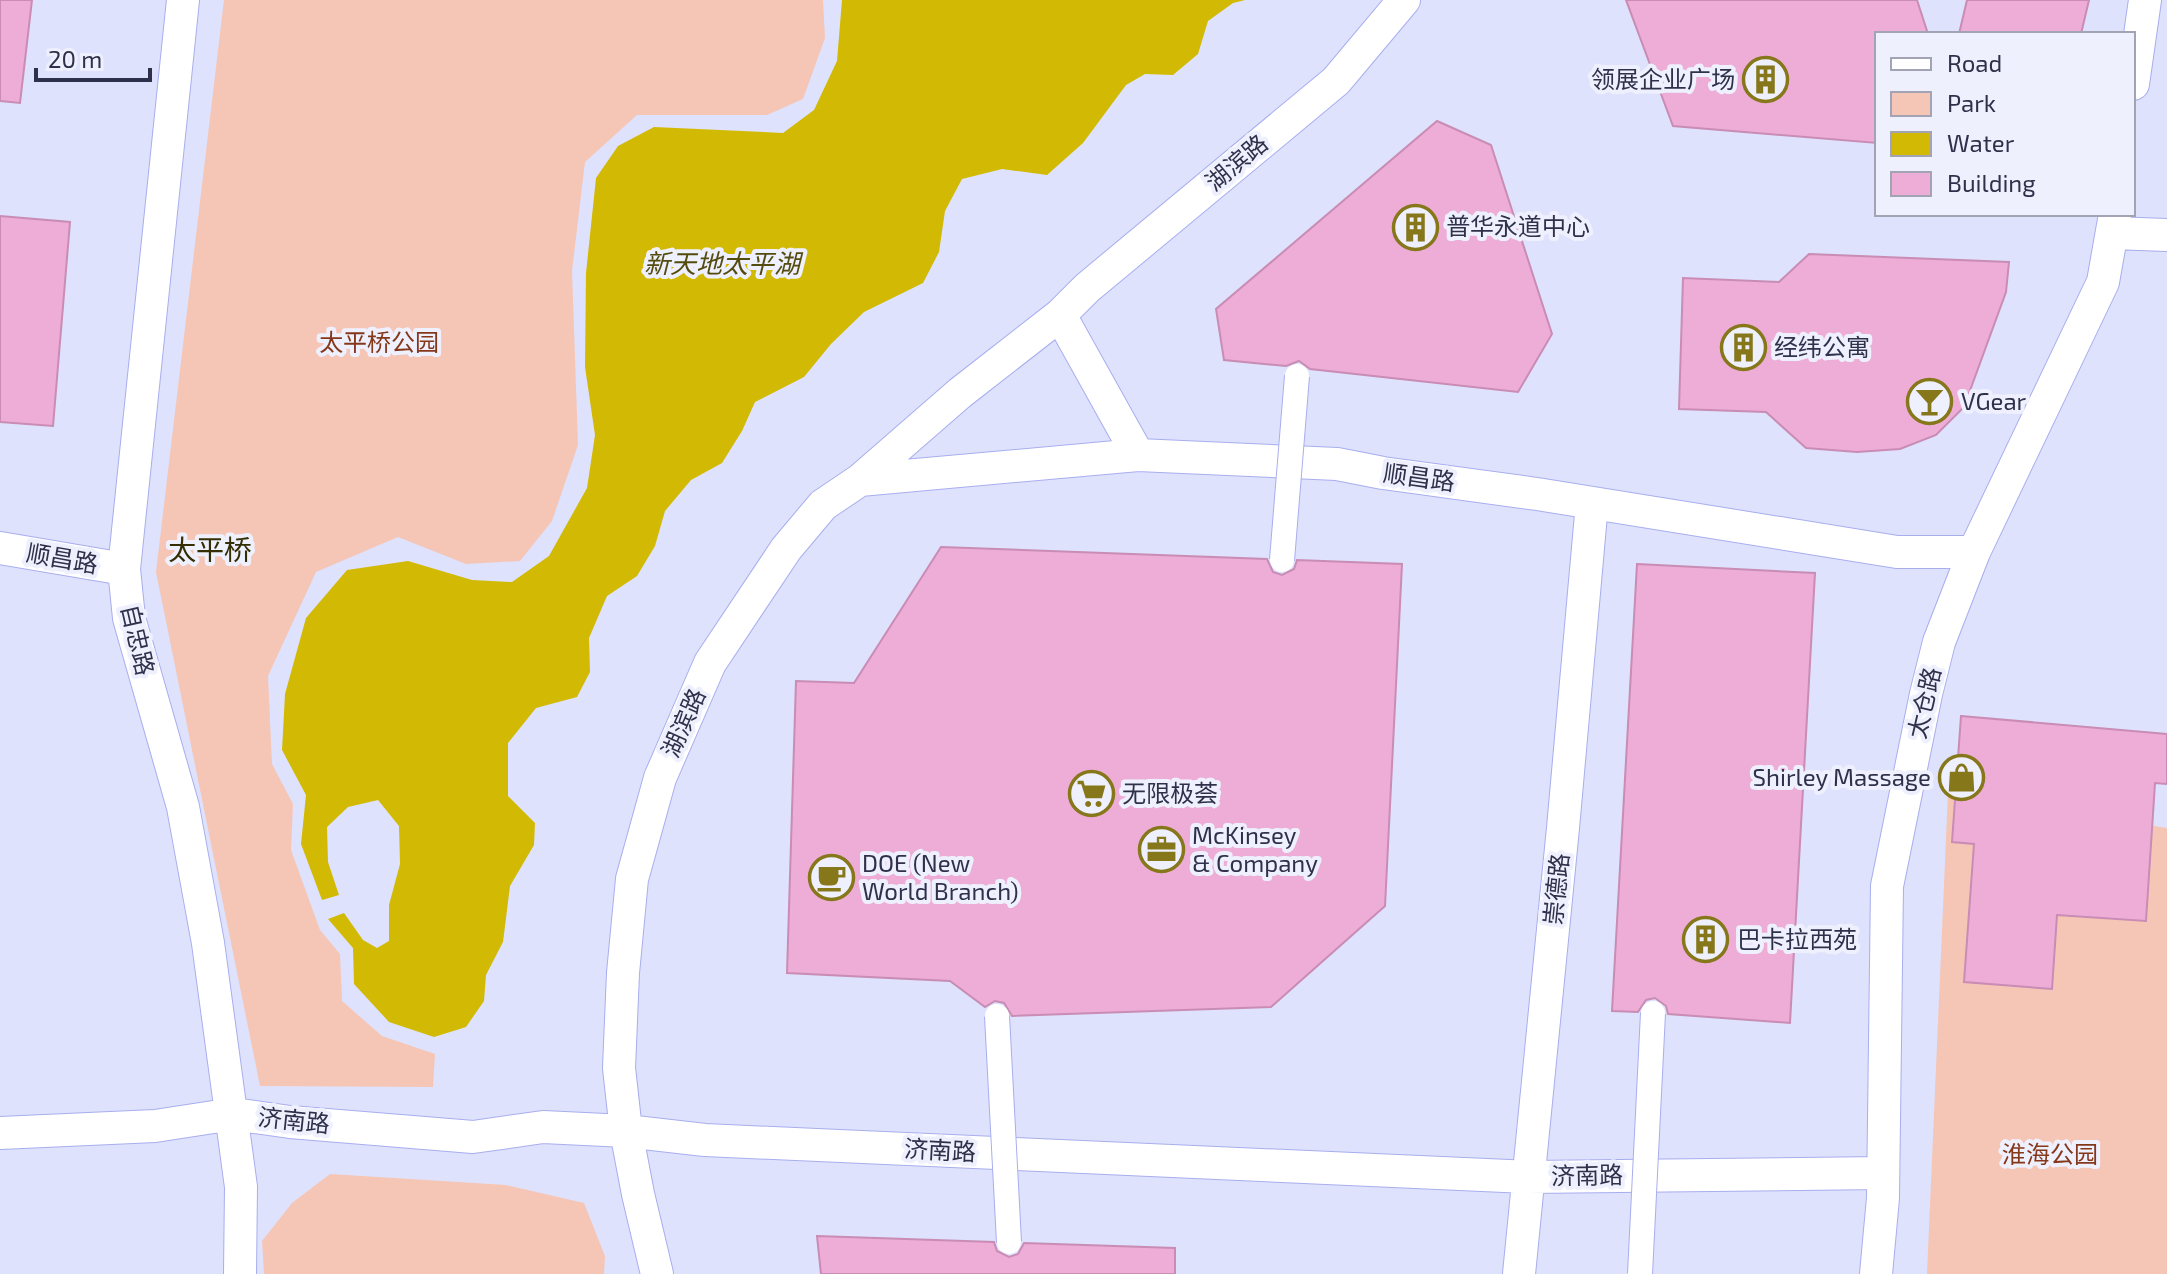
<svg xmlns="http://www.w3.org/2000/svg" width="2167" height="1274" font-family="'Exo 2','Noto Sans SC',sans-serif">
  <rect width="100%" height="100%" fill="#dee2fc"/>
  <!-- green -->
  <path fill="#f5c6b6" d="M 224,0 L 823,0 L 825,38 L 803,99 L 767,115 L 637,115 L 585,162 L 572,271 L 578,445 L 552,521 L 520,561 L 466,564 L 398,537 L 316,572 L 268,676 L 272,764 L 293,804 L 291,850 L 320,930 L 340,954 L 342,1001 L 382,1036 L 435,1054 L 433,1087 L 260,1086 L 156,572 Z
    M 1948,793 L 2167,828 L 2167,1274 L 1927,1274 Z
    M 330,1174 L 506,1185 L 584,1203 L 605,1256 L 604,1274 L 264,1274 L 262,1241 L 292,1203 Z"/>
  <!-- water -->
  <path fill="#d2b904" d="M 842,0 L 1245,0 L 1233,3 L 1208,21 L 1198,54 L 1173,75 L 1145,74 L 1126,85 L 1083,143 L 1047,175 L 1002,169 L 962,179 L 945,211 L 939,252 L 923,283 L 864,312 L 831,344 L 804,377 L 755,402 L 742,431 L 722,463 L 691,480 L 665,511 L 655,546 L 637,576 L 607,596 L 589,638 L 590,672 L 577,697 L 536,708 L 508,743 L 508,796 L 535,823 L 534,845 L 510,886 L 503,942 L 486,975 L 484,1001 L 466,1027 L 434,1037 L 389,1022 L 354,984 L 353,948 L 328,919 L 344,913 L 363,940 L 377,948 L 389,941 L 389,905 L 400,864 L 399,826 L 378,800 L 348,807 L 327,827 L 328,862 L 339,895 L 322,900 L 301,844 L 306,795 L 282,750 L 285,694 L 306,618 L 347,570 L 408,561 L 472,580 L 512,582 L 549,556 L 587,488 L 595,435 L 585,367 L 586,273 L 596,178 L 618,146 L 654,127 L 783,133 L 814,110 L 837,61 Z"/>
  <!-- building -->
  <path fill="#edadd7" stroke="#c98cb5" stroke-width="2" d="M 0,0 L 32,0 L 20,103 L 0,101 Z
    M 1626,0 L 1917,0 L 1928,34 L 1877,34 L 1877,143 L 1673,126 Z
    M 1967,0 L 2089,0 L 2081,34 L 1959,34 Z
    M 1437,121 L 1491,145 L 1552,334 L 1518,392 L 1310,369 L 1299,361 L 1286,366 L 1224,360 L 1216,309 Z
    M 0,216 L 70,222 L 53,426 L 0,422 Z
    M 1809,254 L 2009,262 L 2006,292 L 1964,407 L 1936,435 L 1900,449 L 1857,452 L 1806,448 L 1766,412 L 1679,409 L 1683,278 L 1779,282 Z
    M 941,547 L 1267,559 L 1273,572 L 1282,575 L 1294,569 L 1297,560 L 1402,564 L 1385,906 L 1271,1007 L 1012,1016 L 1004,1003 L 995,1001 L 985,1007 L 950,981 L 787,973 L 796,681 L 854,683 Z
    M 1637,564 L 1815,573 L 1790,1023 L 1668,1014 L 1666,1006 L 1655,998 L 1646,1000 L 1638,1012 L 1612,1011 Z
    M 1961,716 L 2167,734 L 2167,784 L 2155,783 L 2146,921 L 2057,915 L 2052,989 L 1964,982 L 1974,844 L 1952,842 Z
    M 817,1236 L 994,1242 L 997,1251 L 1009,1257 L 1018,1254 L 1024,1243 L 1175,1248 L 1175,1274 L 821,1274 Z"/>
  <g fill="none" stroke-linecap="round" stroke-linejoin="round">
    <defs>
      <path id="minor" d="M 183,0 L 124,569 L 129,618 L 183,807 L 208,943 L 241,1187 L 240,1274
        M 2133,84 L 2145,0
        M 2112,233 L 2167,235
        M 1060,315 L 1138,455
        M 860,480 L 1138,455 L 1337,464 L 1383,473 L 1537,494 L 1897,552 L 1974,552
        M 0,548 L 124,569
        M 0,1133 L 155,1126 L 233,1114 L 290,1122 L 473,1137 L 543,1127 L 626,1131 L 705,1140 L 1529,1177 L 1882,1173
        M 657,1274 L 638,1194 L 626,1131 L 619,1068 L 623,973 L 632,879 L 660,778 L 710,663 L 786,549 L 823,505 L 860,480 L 960,393 L 1060,315 L 1087,288 L 1336,81 L 1404,0
        M 1519,1274 L 1563,828 L 1592,503
        M 1876,1274 L 1883,1198 L 1887,886 L 1926,694 L 1939,642 L 1974,552 L 2103,282 L 2115,214"/>
    </defs>
    <!-- minor casing -->
    <use href="#minor" stroke="#a8aeee" stroke-width="34"/>
    <!-- minor -->
    <use href="#minor" stroke="#fff" stroke-width="32"/>
    <defs>
      <path id="pedestrian-bridge" d="M 1282,560 L 1297,376
        M 997,1016 L 1009,1242
        M 1640,1274 L 1653,1013"/>
    </defs>
    <!-- pedestrian-bridge casing -->
    <use href="#pedestrian-bridge" stroke="#a8aeee" stroke-width="26" stroke-linecap="butt"/>
    <!-- pedestrian-bridge -->
    <use href="#pedestrian-bridge" stroke="#fff" stroke-width="24"/>
  </g>
  <!-- icons -->
  <defs>
    <symbol id="building-ring" viewBox="-11 -11 22 22"><circle r="9.5" fill="#eef0fd" stroke="#86771b" stroke-width="1.5"/><path d="M-4-6H4V6H1V3H-1V6H-4ZM-2.5-4.3h1.7v1.8h-1.7ZM.8-4.3h1.7v1.8H.8ZM-2.5-1h1.7V.8h-1.7ZM.8-1h1.7V.8H.8Z" fill="#86771b"/></symbol>
    <symbol id="bar-ring" viewBox="-11 -11 22 22"><circle r="9.5" fill="#eef0fd" stroke="#86771b" stroke-width="1.5"/><path d="M-6-5H6L.8 .8V4.5H3.5V6h-7V4.5H-.8V.8Z" fill="#86771b"/></symbol>
    <symbol id="shop-ring" viewBox="-11 -11 22 22"><circle r="9.5" fill="#eef0fd" stroke="#86771b" stroke-width="1.5"/><path d="M-5-2.5h2.3a2.7 3.5 0 0 1 5.4 0H5L5.5 6h-11ZM-1.5-2.5h3a1.5 2.3 0 0 0-3 0Z" fill="#86771b"/></symbol>
    <symbol id="supermarket-ring" viewBox="-11 -11 22 22"><circle r="9.5" fill="#eef0fd" stroke="#86771b" stroke-width="1.5"/><path d="M-6-5.5h2.5l.6 2H6L4.5 2H-2.5L-4.4-4H-6ZM-1.5 3.2a1.3 1.3 0 1 0 .1 0ZM3 3.2a1.3 1.3 0 1 0 .1 0Z" fill="#86771b"/></symbol>
    <symbol id="office-ring" viewBox="-11 -11 22 22"><circle r="9.5" fill="#eef0fd" stroke="#86771b" stroke-width="1.5"/><path d="M-6-3h4V-5.5h4V-3h4V5H-6ZM-1-4.5V-3h2v-1.5ZM-6 0V1H6V0Z" fill="#86771b"/></symbol>
    <symbol id="cafe-ring" viewBox="-11 -11 22 22"><circle r="9.5" fill="#eef0fd" stroke="#86771b" stroke-width="1.5"/><path d="M-5.5-4.5H6V0H3Q3 3.5 0 3.5H-2.5Q-5.5 3.5-5.5 0ZM3-3.2v2h1.7v-2ZM-6 4.5H4V6H-6Z" fill="#86771b"/></symbol>
  </defs>
  <g fill-rule="evenodd">
    <use href="#building-ring" x="1740" y="54" width="51" height="51"/>
    <use href="#building-ring" x="1390" y="202" width="51" height="51"/>
    <use href="#building-ring" x="1718" y="322" width="51" height="51"/>
    <use href="#bar-ring" x="1904" y="376" width="51" height="51"/>
    <use href="#shop-ring" x="1936" y="752" width="51" height="51"/>
    <use href="#supermarket-ring" x="1066" y="768" width="51" height="51"/>
    <use href="#office-ring" x="1136" y="824" width="51" height="51"/>
    <use href="#cafe-ring" x="806" y="852" width="51" height="51"/>
    <use href="#building-ring" x="1680" y="914" width="51" height="51"/>
  </g>
  <g text-anchor="middle" stroke-width="8" stroke-linejoin="round" paint-order="stroke">
    <!-- poi labels -->
    <g font-size="24" fill="#2f314b" stroke="#eef0fd" text-anchor="start">
      <text x="1735" y="88" text-anchor="end">领展企业广场</text>
      <text x="1446" y="235">普华永道中心</text>
      <text x="1774" y="356">经纬公寓</text>
      <text x="1961" y="410">VGear</text>
      <text x="1931" y="786" text-anchor="end">Shirley Massage</text>
      <text x="1122" y="802">无限极荟</text>
      <text x="1192" y="844">McKinsey<tspan x="1192" dy="28">&amp; Company</tspan></text>
      <text x="862" y="872">DOE (New<tspan x="862" dy="28">World Branch)</tspan></text>
      <text x="1737" y="948">巴卡拉西苑</text>
    </g>
    <!-- street labels -->
    <g font-size="24" fill="#2f314b" stroke="#eef0fd">
      <text transform="translate(1237 163) rotate(-40)" y="8">湖滨路</text>
      <text transform="translate(1419 478) rotate(8)" y="8">顺昌路</text>
      <text transform="translate(62 559) rotate(10)" y="8">顺昌路</text>
      <text transform="translate(137 640) rotate(77)" y="8">自忠路</text>
      <text transform="translate(1925 703) rotate(-77)" y="8">太仓路</text>
      <text transform="translate(684 723) rotate(-66)" y="8">湖滨路</text>
      <text transform="translate(1557 889) rotate(-84)" y="8">崇德路</text>
      <text transform="translate(294 1121) rotate(6)" y="8">济南路</text>
      <text transform="translate(940 1151) rotate(3)" y="8">济南路</text>
      <text transform="translate(1587 1176) rotate(-1)" y="8">济南路</text>
    </g>
    <!-- park labels -->
    <g font-size="24" fill="#85371a" stroke="#eef0fd">
      <text x="379" y="351">太平桥公园</text>
      <text x="2050" y="1163">淮海公园</text>
    </g>
    <!-- water labels -->
    <g font-size="26" font-style="italic" fill="#544b0f" stroke="#eef0fd">
      <text x="722" y="273">新天地太平湖</text>
    </g>
    <!-- quarter labels -->
    <g font-size="28" fill="#352e03" stroke="#eef0fd">
      <text x="210" y="560">太平桥</text>
    </g>
  </g>
  <!-- legend -->
  <rect x="1875" y="32" width="260" height="184" fill="#eef0fd" stroke="#a2a4b6" stroke-width="2"/>
  <rect x="1891" y="58" width="40" height="12" fill="#ffffff" stroke="#a2a4b6" stroke-width="2"/>
  <text x="1947" y="72" font-size="24" fill="#2f314b">Road</text>
  <rect x="1891" y="92" width="40" height="24" fill="#f5c6b6" stroke="#a2a4b6" stroke-width="2"/>
  <text x="1947" y="112" font-size="24" fill="#2f314b">Park</text>
  <rect x="1891" y="132" width="40" height="24" fill="#d2b904" stroke="#a2a4b6" stroke-width="2"/>
  <text x="1947" y="152" font-size="24" fill="#2f314b">Water</text>
  <rect x="1891" y="172" width="40" height="24" fill="#edadd7" stroke="#a2a4b6" stroke-width="2"/>
  <text x="1947" y="192" font-size="24" fill="#2f314b">Building</text>
  <!-- scale -->
  <path d="M36 68v12h114v-12" fill="none" stroke="#2f314b" stroke-width="4"/>
  <text x="48" y="68" font-size="24" fill="#2f314b" stroke="#eef0fd" stroke-width="6" paint-order="stroke">20 m</text>
</svg>
